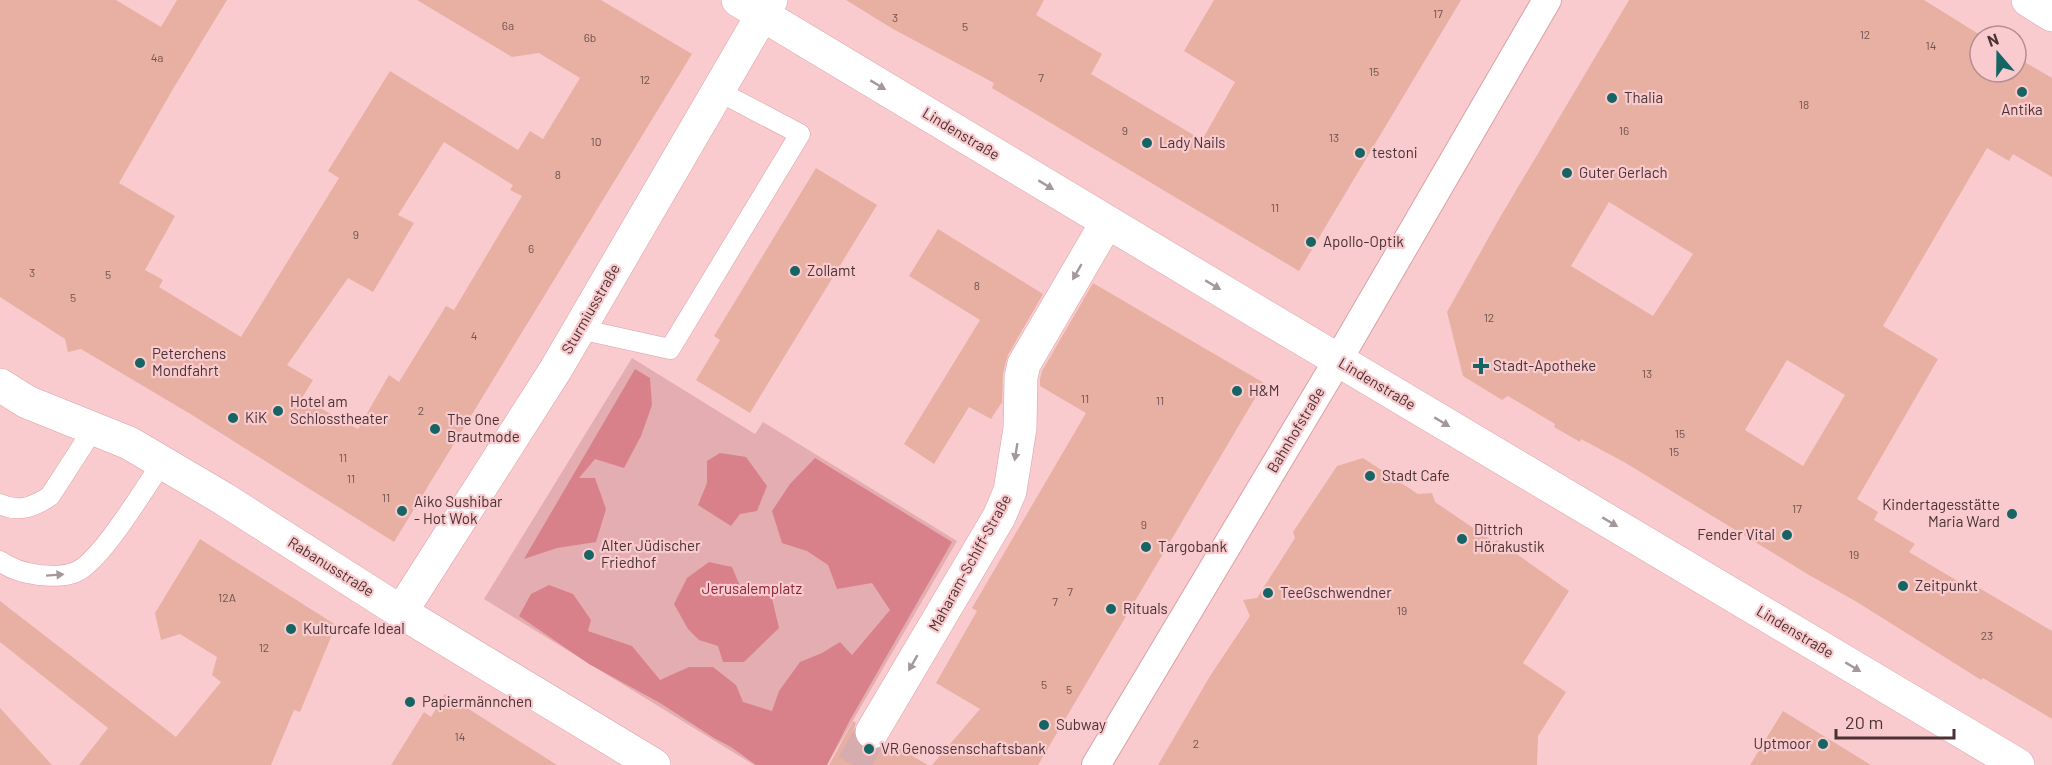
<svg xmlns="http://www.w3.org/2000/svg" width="2052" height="765" font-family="Barlow,sans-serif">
  <rect width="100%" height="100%" fill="#facbce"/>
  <!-- green -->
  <path fill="#e4adb1" d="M 632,358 L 755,434 L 763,422 L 957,541 L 827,765 L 754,765 L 484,599 Z"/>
  <!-- forest -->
  <path fill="#d9818b" d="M 635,369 L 650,378 L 652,405 L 641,436 L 624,468 L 595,459 L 579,478 L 595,478 L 606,509 L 596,542 L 557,548 L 524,559 Z
    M 720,453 L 746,457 L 767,486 L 757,511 L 740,514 L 731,526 L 698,505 L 707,483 L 707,461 Z
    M 815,458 L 952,542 L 850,720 L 827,765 L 756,765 L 731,747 L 714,738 L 660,703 L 589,664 L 519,616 L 531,594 L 549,585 L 573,594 L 591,620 L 588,631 L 632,646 L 660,680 L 689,667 L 713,667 L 736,685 L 743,702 L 772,711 L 779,691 L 800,662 L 822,653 L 840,642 L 852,655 L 890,610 L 872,583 L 837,589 L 828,565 L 807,551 L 782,543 L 772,511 L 790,484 Z
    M 709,562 L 732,567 L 740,586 L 771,594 L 779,628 L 744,662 L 723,662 L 718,646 L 699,640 L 688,629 L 674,604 L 687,578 Z"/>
  <!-- building -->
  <path fill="#e7b0a3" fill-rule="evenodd" d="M 0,0 L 116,0 L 161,27 L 177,0 L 227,0 L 173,89 L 119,183 L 175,216 L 145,270 L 163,280 L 159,287 L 241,337 L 339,178 L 328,171 L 390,71 L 518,150 L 530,131 L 543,139 L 580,78 L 539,53 L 512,57 L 417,0 L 601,0 L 692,54 L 394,542 L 192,415 L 81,349 L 68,352 L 65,339 L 0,297 ZM 444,142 L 513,185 L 510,190 L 522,196 L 454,310 L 446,306 L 399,382 L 389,375 L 358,429 L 302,398 L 313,380 L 287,365 L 348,278 L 373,292 L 414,223 L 398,215 Z
    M 846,0 L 1044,0 L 1036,15 L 1102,54 L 1091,74 L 1202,140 L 1235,82 L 1184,51 L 1214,0 L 1461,0 L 1299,271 L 992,88 L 994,83 L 893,29 Z
    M 1629,0 L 1924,0 L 1982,36 L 1980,36 L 1980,72 L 2016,72 L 2016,57 L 2052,78 L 2052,177 L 2013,154 L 2009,161 L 1987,148 L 1883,326 L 1938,359 L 1857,499 L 1878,512 L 1874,520 L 1915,544 L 1909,552 L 1966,586 L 1969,582 L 2052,631 L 2052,719 L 1983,678 L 1981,680 L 1857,602 L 1809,575 L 1624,462 L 1581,439 L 1580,442 L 1554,427 L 1555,424 L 1508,396 L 1502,400 L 1463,376 L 1447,312 L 1499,219 ZM 1609,202 L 1693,254 L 1653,316 L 1571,266 ZM 1787,360 L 1845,395 L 1803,466 L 1745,430 Z
    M 816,168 L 877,205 L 750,413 L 696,380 L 720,340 L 714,336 Z
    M 938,229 L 1043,294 L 1008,355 L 1003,373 L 1002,402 L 991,419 L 969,407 L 934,464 L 904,444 L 980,320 L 909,276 Z
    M 1093,283 L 1264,383 L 1038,765 L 932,765 L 980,709 L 936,683 L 977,611 L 972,608 L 1086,413 L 1040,386 L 1040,379 L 1042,371 Z
    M 1363,458 L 1418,494 L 1432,493 L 1435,502 L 1494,542 L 1497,540 L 1569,591 L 1523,663 L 1566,692 L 1538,736 L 1537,765 L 1158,765 L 1210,676 L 1250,616 L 1243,600 L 1257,598 L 1295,538 L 1293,532 L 1337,466 Z
    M 200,539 L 336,625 L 300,712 L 294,710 L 271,765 L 79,765 L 108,728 L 0,642 L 0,601 L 176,737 L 221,682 L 212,675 L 217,657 L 180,634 L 161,640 L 155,613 Z
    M 445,694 L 557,765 L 391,765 L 424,712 L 431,717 Z
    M 0,708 L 52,765 L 0,765 Z
    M 1783,711 L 1871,765 L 1750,765 Z
    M 853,721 L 856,723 L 853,732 L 855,741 L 863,748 L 872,751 L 881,749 L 888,742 L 928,765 L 829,765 Z"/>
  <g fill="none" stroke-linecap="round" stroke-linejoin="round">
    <!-- minor-tunnel -->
    <path stroke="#d7acaf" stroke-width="33" stroke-dasharray="33 16" stroke-linecap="butt" d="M 853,765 L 872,732"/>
    <defs>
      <path id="service" d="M 579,329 L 670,349 L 800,134 L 718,91
        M 0,504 C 18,513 34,507 50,496 L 94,428
        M 0,561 C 12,570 24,573 39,575 C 51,576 64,577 76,572 C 102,560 144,489 162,463"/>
      <path id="pedestrian" d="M 1096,765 L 1338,360 L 1547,0"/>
      <path id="minor" d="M 738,0 L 1254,310 L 2018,765
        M 2028,0 L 2052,15
        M 0,385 L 27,402 L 129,443 L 224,499 L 401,612 L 654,765
        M 401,612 L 556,369 L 771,0
        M 872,732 L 999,517 L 1010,491 L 1020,428 L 1021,377 L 1024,364 L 1107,222"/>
    </defs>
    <!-- service casing -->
    <use href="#service" stroke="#d9a1a6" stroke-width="21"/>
    <!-- pedestrian casing -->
    <use href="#pedestrian" stroke="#d9a1a6" stroke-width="30"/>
    <!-- minor casing -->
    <use href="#minor" stroke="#d9a1a6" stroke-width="34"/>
    <!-- service -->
    <use href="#service" stroke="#fff" stroke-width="20"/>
    <!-- pedestrian -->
    <use href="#pedestrian" stroke="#fff" stroke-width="28"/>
    <!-- minor -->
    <use href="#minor" stroke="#fff" stroke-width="33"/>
  </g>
  <!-- one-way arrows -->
  <defs><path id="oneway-solid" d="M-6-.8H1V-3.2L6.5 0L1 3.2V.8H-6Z" transform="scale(1.5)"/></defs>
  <g fill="#a4989a">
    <use href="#oneway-solid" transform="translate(878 85) rotate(31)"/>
    <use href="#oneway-solid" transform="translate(1046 185) rotate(31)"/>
    <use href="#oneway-solid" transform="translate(1077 272) rotate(120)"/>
    <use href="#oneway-solid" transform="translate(1213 285) rotate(31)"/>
    <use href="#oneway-solid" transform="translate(1442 422) rotate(31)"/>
    <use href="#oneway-solid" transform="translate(1016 452) rotate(99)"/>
    <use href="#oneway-solid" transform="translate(1610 522) rotate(31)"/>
    <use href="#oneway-solid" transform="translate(55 575) rotate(-4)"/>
    <use href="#oneway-solid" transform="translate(913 663) rotate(120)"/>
    <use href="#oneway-solid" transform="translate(1853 667) rotate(31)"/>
  </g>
  <!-- markers -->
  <g fill="#166463" stroke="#facbce" stroke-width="2">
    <circle cx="2022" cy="92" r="6"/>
    <circle cx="1612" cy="98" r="6"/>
    <circle cx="1147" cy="143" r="6"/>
    <circle cx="1360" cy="153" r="6"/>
    <circle cx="1567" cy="173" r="6"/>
    <circle cx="1311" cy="242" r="6"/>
    <circle cx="795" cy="271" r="6"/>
    <circle cx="140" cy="363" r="6"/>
    <path d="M1478 357h6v6h6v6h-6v6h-6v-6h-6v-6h6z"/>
    <circle cx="1237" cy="391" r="6"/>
    <circle cx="278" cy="411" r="6"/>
    <circle cx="233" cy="418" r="6"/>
    <circle cx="435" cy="429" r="6"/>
    <circle cx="1370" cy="476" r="6"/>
    <circle cx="402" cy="511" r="6"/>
    <circle cx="2012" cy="514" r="6"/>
    <circle cx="1787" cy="535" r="6"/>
    <circle cx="1462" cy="539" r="6"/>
    <circle cx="1146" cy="547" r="6"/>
    <circle cx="589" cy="555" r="6"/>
    <circle cx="1903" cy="586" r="6"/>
    <circle cx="1268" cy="593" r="6"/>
    <circle cx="1111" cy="609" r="6"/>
    <circle cx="291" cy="629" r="6"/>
    <circle cx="410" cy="702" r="6"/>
    <circle cx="1044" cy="725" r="6"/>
    <circle cx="1823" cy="744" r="6"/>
    <circle cx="869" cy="749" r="6"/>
  </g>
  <g text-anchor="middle" stroke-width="4.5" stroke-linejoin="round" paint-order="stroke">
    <!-- number labels -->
    <g font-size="12" fill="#715250">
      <text x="1438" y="18">17</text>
      <text x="895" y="22">3</text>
      <text x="508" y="30">6a</text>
      <text x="965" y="31">5</text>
      <text x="1865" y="39">12</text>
      <text x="590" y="42">6b</text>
      <text x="1931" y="50">14</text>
      <text x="157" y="62">4a</text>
      <text x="1374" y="76">15</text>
      <text x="1041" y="82">7</text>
      <text x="645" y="84">12</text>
      <text x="1804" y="109">18</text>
      <text x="1125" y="135">9</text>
      <text x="1624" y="135">16</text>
      <text x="1334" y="142">13</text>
      <text x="596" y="146">10</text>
      <text x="558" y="179">8</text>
      <text x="1275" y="212">11</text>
      <text x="356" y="239">9</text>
      <text x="531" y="253">6</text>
      <text x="32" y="277">3</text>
      <text x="108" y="279">5</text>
      <text x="977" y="290">8</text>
      <text x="73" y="302">5</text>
      <text x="1489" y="322">12</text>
      <text x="474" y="340">4</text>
      <text x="1647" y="378">13</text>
      <text x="1085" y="403">11</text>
      <text x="1160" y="405">11</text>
      <text x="421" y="415">2</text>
      <text x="1680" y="438">15</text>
      <text x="1674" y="456">15</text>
      <text x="343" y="462">11</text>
      <text x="351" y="483">11</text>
      <text x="386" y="502">11</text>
      <text x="1797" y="513">17</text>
      <text x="1144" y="529">9</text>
      <text x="1854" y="559">19</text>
      <text x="1070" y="596">7</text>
      <text x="227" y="602">12A</text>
      <text x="1055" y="606">7</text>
      <text x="1402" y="615">19</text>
      <text x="1987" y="640">23</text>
      <text x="264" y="652">12</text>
      <text x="1044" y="689">5</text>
      <text x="1069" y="694">5</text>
      <text x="460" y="741">14</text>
      <text x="1196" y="748">2</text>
    </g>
    <!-- poi labels -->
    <g font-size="15" fill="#4a3234" stroke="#facbce" text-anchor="start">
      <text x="1624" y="103">Thalia</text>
      <text x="2022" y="115" text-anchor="middle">Antika</text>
      <text x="1159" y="148">Lady Nails</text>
      <text x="1372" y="158">testoni</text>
      <text x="1579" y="178">Guter Gerlach</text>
      <text x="1323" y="247">Apollo-Optik</text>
      <text x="807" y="276">Zollamt</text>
      <text x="152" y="359">Peterchens<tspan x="152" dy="17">Mondfahrt</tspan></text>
      <text x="1493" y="371">Stadt-Apotheke</text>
      <text x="1249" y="396">H&amp;M</text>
      <text x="290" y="407">Hotel am<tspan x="290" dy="17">Schlosstheater</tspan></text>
      <text x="245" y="423">KiK</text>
      <text x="447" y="425">The One<tspan x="447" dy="17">Brautmode</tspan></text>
      <text x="1382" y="481">Stadt Cafe</text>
      <text x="414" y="507">Aiko Sushibar<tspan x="414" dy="17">- Hot Wok</tspan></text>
      <text x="2000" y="510" text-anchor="end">Kindertagesstätte<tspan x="2000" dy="17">Maria Ward</tspan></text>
      <text x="1474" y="535">Dittrich<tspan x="1474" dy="17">Hörakustik</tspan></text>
      <text x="1775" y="540" text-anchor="end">Fender Vital</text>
      <text x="601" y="551">Alter Jüdischer<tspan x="601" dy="17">Friedhof</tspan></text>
      <text x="1158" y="552">Targobank</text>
      <text x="1915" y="591">Zeitpunkt</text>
      <text x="1280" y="598">TeeGschwendner</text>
      <text x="1123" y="614">Rituals</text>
      <text x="303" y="634">Kulturcafe Ideal</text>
      <text x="422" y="707">Papiermännchen</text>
      <text x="1056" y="730">Subway</text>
      <text x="1811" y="749" text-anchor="end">Uptmoor</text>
      <text x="881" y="754">VR Genossenschaftsbank</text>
    </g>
    <!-- street labels -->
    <g font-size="15" fill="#4a3234" stroke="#facbce">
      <text transform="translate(961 134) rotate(31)" y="5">Lindenstraße</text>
      <text transform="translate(591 309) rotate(-60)" y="5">Sturmiusstraße</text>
      <text transform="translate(1377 384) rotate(31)" y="5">Lindenstraße</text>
      <text transform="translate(1296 430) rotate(-59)" y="5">Bahnhofstraße</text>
      <text transform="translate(970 563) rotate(-61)" y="5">Maharam-Schiff-Straße</text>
      <text transform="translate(331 567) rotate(32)" y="5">Rabanusstraße</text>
      <text transform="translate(1795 632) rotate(31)" y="5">Lindenstraße</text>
    </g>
    <!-- park labels -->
    <g font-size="15" fill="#8b2239" stroke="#facbce">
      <text x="752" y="594">Jerusalemplatz</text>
    </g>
  </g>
  <!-- north arrow -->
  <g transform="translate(1998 54) rotate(340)"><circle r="28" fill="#facbce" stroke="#b48e90" stroke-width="1.5"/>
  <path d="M0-4.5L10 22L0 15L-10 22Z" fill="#166463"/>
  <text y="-9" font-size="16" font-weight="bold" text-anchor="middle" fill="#4a3234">N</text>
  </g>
  <!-- scale -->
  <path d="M1836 729v9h118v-9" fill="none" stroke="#4a3234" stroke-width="3"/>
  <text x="1845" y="729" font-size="18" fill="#4a3234" stroke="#facbce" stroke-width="4.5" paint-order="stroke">20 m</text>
</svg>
